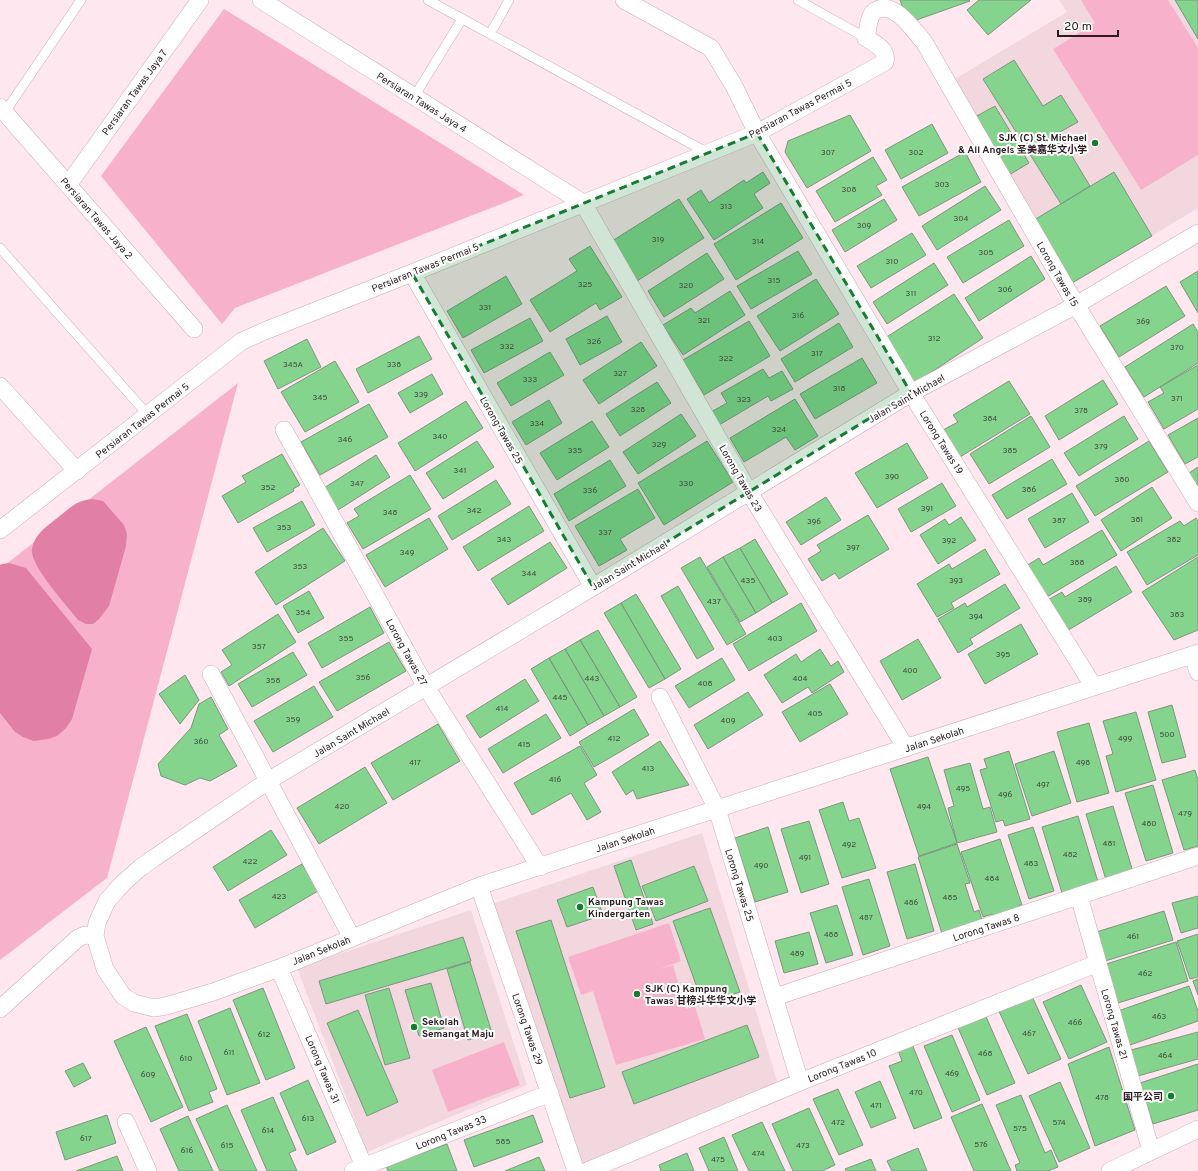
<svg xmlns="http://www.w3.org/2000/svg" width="1198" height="1171" font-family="Overpass,'Noto Sans SC',sans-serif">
  <rect width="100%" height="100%" fill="#fee7ee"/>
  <!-- built -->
  <path fill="#f3d7df" d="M 1059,0 L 1198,0 L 1198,208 L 1072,284 L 955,79 L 1067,12 Z
    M 702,833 L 778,1084 L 580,1165 L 492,904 Z
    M 471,910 L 527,1085 L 367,1152 L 297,968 Z"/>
  <!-- green -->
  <path fill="#f8b1ca" d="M 1081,0 L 1168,0 L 1198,48 L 1198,155 L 1141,190 L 1053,49 L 1095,23 Z
    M 224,9 L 524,195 L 235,308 L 222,324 L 101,176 Z
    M 238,383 L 107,878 L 0,960 L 0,569 Z
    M 669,923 L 681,961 L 659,969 L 673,965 L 686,1009 L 695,1006 L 705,1039 L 616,1065 L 593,991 L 581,995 L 568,957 Z
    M 504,1042 L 520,1085 L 448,1112 L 432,1070 Z"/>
  <!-- water -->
  <path fill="#e180a4" d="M 93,499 L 103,501 L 124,525 L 127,534 L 126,546 L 109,606 L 99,619 L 93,624 L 86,624 L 78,620 C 68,607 29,565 32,549 C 34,535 46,527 56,519 C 69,509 76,500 93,499 Z
    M 9,563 L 26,568 L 92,649 L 72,719 L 66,728 L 57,736 L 48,739 L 34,741 L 23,737 L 15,732 L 0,713 L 0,565 L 2,564 Z"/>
  <!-- building -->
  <path fill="#84d48e" stroke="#7c967e" d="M 900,0 L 969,0 L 970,1 L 908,23 Z
    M 979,0 L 1031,0 L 988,35 L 967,10 Z
    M 1175,0 L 1198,0 L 1198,39 Z
    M 1014,60 L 1043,106 L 1061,95 L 1078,122 L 1058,133 L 1090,186 L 1061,204 L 983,79 Z
    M 995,106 L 1029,163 L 1009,175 L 975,117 Z
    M 850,115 L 871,151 L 807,188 L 785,152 L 788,141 Z
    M 932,124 L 948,153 L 901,179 L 885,150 Z
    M 965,152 L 981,182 L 919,216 L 902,187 Z
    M 873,157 L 887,180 L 876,186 L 882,195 L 835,222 L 816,191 Z
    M 763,172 L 770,183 L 754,194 L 763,208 L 714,240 L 687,199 L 701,190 L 709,203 L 744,180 L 746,183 Z
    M 1114,172 L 1152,236 L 1072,283 L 1034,220 Z
    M 985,186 L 1001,210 L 937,250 L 922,226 Z
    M 679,199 L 704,238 L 637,281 L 612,241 Z
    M 884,199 L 897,220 L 845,252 L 832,230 Z
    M 781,203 L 803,238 L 736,280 L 714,244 Z
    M 1009,220 L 1024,246 L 963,283 L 947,257 Z
    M 912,233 L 926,255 L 871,288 L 857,266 Z
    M 590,246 L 622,297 L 600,310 L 596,303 L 550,332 L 530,300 L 577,271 L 569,259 Z
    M 798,251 L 812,274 L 751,309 L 737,286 Z
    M 707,253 L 724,279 L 664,317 L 648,291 Z
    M 1031,256 L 1045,279 L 979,321 L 965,298 Z
    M 934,263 L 948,285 L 887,324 L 873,302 Z
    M 1198,271 L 1198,313 L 1180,282 Z
    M 506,276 L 522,304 L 463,338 L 447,311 Z
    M 816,279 L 839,314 L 780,351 L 757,316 Z
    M 1166,286 L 1185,316 L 1119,357 L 1100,326 Z
    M 730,291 L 745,315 L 683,355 L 663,325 L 691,308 L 695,313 Z
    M 954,294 L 983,338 L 915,383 L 885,338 Z
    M 607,316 L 622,342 L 580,365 L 566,339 Z
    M 530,318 L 543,341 L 484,373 L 471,350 Z
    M 749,321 L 770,356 L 704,395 L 683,360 Z
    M 839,323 L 853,347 L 795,382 L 781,359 Z
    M 1193,324 L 1198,332 L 1198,363 L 1144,397 L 1125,367 Z
    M 419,336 L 432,359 L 368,393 L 356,369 Z
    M 307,339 L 321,367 L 278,389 L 264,361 Z
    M 641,342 L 657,366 L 599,404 L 583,380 Z
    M 550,352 L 564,375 L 511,406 L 497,383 Z
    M 862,358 L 877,383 L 815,419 L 800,394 Z
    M 335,361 L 359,402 L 305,432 L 281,392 Z
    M 1198,365 L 1198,409 L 1164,429 L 1148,402 L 1164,393 L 1160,387 Z
    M 763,369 L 769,378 L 782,371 L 793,389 L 771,401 L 768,396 L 719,425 L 711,412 L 727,403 L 721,393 Z
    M 432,374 L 443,394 L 410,413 L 398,393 Z
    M 1103,380 L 1118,404 L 1059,440 L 1045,416 Z
    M 1009,381 L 1030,414 L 960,457 L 943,430 L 958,422 L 953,415 Z
    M 657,382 L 671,403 L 620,436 L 606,414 Z
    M 795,399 L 818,436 L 795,450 L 786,437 L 744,462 L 730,438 Z
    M 549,400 L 562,423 L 526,445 L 512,422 Z
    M 466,401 L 483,428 L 415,471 L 398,443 Z
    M 369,404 L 388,437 L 320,475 L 301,442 Z
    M 681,414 L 696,436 L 638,474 L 623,452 Z
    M 1031,416 L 1050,447 L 989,484 L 970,454 Z
    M 1124,416 L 1138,439 L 1079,476 L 1064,453 Z
    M 1198,418 L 1198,457 L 1185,464 L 1168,435 Z
    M 592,421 L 609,447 L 557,480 L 540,453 Z
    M 477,441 L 494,467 L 443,499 L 426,473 Z
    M 707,441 L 733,482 L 664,525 L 638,483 Z
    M 1149,441 L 1168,472 L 1095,516 L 1076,486 Z
    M 907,443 L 928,478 L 877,508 L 855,473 Z
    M 282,454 L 300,485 L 293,489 L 294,491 L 238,523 L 222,496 L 246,482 L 242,476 Z
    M 376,455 L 390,477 L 338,510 L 324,488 Z
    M 1052,459 L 1067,484 L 1007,519 L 992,495 Z
    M 610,460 L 626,486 L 569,521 L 554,494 Z
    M 1198,467 L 1198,486 L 1189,473 Z
    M 410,475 L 431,509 L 363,549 L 347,523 L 359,516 L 354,509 Z
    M 496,480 L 511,504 L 452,540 L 438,516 Z
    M 942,483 L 956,506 L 911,532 L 898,509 Z
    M 1152,487 L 1172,518 L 1121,551 L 1101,520 Z
    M 638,489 L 655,518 L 620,539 L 627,550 L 599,566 L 575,526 Z
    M 1072,493 L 1089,522 L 1045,548 L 1028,519 Z
    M 826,497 L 841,520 L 801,545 L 786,522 Z
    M 302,501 L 315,525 L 267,552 L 253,528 Z
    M 529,506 L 544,531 L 478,571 L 463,547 Z
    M 868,515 L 889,549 L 839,579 L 835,573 L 822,581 L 808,559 L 821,551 L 817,545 Z
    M 961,517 L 976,540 L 938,564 L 920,535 L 945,519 L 949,525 Z
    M 429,518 L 448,549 L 385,587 L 366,555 Z
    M 1196,518 L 1198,521 L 1198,555 L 1147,585 L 1127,552 L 1180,521 L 1184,526 Z
    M 323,528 L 345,561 L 276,605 L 255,572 Z
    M 1102,530 L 1117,555 L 1045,598 L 1026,566 L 1039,558 L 1043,565 Z
    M 755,539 L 788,594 L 772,603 L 740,548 Z
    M 550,542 L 567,568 L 508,605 L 491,579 Z
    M 740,548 L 772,603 L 756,613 L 723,557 Z
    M 985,549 L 1000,574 L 951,603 L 954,608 L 937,617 L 917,584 L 949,564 L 952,569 Z
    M 700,557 L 746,634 L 727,645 L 681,568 Z
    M 723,557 L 756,613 L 740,622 L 707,567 Z
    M 1198,557 L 1198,630 L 1174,640 L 1142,592 Z
    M 1116,566 L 1132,592 L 1065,632 L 1046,601 L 1062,592 L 1065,597 Z
    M 1005,584 L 1020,608 L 970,639 L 973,644 L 958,653 L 938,619 L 965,603 L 967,607 Z
    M 678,586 L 714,649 L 697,659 L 661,596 Z
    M 309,591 L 324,618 L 298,633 L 283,606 Z
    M 636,594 L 681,669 L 665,679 L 621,603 Z
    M 621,603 L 665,679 L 649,688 L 604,613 Z
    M 801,603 L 817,631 L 749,671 L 733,644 Z
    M 370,607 L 384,633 L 322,668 L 308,643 Z
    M 278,614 L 296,642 L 229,686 L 221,672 L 232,665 L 222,650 Z
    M 1021,624 L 1038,654 L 985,684 L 968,654 Z
    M 598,630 L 637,697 L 620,707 L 580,640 Z
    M 918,639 L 941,678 L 902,700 L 880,661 Z
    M 580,640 L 620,707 L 604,716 L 565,649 Z
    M 389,642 L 406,671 L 337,711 L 319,682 Z
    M 565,649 L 604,716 L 588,725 L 549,658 Z
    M 820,649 L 831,666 L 838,661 L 844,672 L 812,693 L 808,687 L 782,703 L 764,675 L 796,654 L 801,662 Z
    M 293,652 L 307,675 L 252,707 L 238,684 Z
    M 549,658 L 588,725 L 570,736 L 531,669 Z
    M 722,658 L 735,680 L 689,708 L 675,686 Z
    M 185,675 L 199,700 L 180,724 L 159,694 Z
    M 525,679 L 539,701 L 480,738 L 466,716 Z
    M 830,684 L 848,714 L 800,742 L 782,712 Z
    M 314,686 L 333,717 L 273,752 L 254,721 Z
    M 748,692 L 763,715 L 708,749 L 694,725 Z
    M 211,697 L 228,729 L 219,735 L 237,766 L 210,781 L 200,778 L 185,785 L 161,776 L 158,764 L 191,728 L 199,704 Z
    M 1172,705 L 1186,757 L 1162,763 L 1148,712 Z
    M 634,709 L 649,735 L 594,767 L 579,742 Z
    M 1136,712 L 1156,780 L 1116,792 L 1106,756 L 1113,754 L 1103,721 Z
    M 546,714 L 561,738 L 503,773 L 488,749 Z
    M 1089,723 L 1109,793 L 1077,802 L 1057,732 Z
    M 438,724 L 460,761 L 393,800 L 371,763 Z
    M 660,741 L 689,785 L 637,799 L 633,790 L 626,795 L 612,772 Z
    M 580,746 L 597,775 L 584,783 L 601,812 L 587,820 L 571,793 L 532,815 L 514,783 Z
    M 1009,751 L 1030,819 L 1005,826 L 1003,820 L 996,822 L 980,770 L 987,768 L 984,759 Z
    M 1054,751 L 1071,803 L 1032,816 L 1015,764 Z
    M 928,757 L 957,843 L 919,856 L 890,769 Z
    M 970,763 L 983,809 L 990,807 L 997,832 L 957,843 L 948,808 L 954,806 L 944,770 Z
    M 365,767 L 387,803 L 319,844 L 297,808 Z
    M 1195,770 L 1198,780 L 1198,846 L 1184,850 L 1162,780 Z
    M 1153,785 L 1173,853 L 1146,861 L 1125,793 Z
    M 843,802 L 849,821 L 859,818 L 876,868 L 842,878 L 819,810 Z
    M 1113,806 L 1133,872 L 1106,880 L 1086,814 Z
    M 1078,816 L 1098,882 L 1062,893 L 1042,827 Z
    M 809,821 L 829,884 L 801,893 L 781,829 Z
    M 768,827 L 788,892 L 755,902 L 735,838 Z
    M 1033,827 L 1054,891 L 1029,899 L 1008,835 Z
    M 271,830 L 287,855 L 228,891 L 213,867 Z
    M 1000,839 L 1022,905 L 1019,905 L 1022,913 L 995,922 L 992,914 L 983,917 L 961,852 Z
    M 957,844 L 970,883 L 965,884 L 974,912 L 979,910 L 984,927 L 944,940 L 918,857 Z
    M 631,860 L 653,924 L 636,930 L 614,866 Z
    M 302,864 L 318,891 L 255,928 L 239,900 Z
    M 915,864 L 934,931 L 907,939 L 887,872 Z
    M 694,866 L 708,901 L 656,921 L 642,886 Z
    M 869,879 L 890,946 L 863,955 L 842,887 Z
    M 593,887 L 603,915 L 567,927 L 557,900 Z
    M 1198,896 L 1198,928 L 1181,933 L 1172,903 Z
    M 837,905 L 853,955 L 826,963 L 810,913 Z
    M 710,908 L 740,992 L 703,1004 L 673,921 Z
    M 1164,911 L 1173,940 L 1102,962 L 1093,933 Z
    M 551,920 L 605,1087 L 570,1098 L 516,931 Z
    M 809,932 L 818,964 L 784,973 L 775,941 Z
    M 1198,934 L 1198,977 L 1190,979 L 1177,941 Z
    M 463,937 L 471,961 L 326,1004 L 319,981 Z
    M 1176,942 L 1188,981 L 1115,1004 L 1103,965 Z
    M 470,962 L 492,1033 L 468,1040 L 447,969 Z
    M 1198,979 L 1198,995 L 1193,981 Z
    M 431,983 L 444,1028 L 419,1036 L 405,990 Z
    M 1081,985 L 1107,1042 L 1069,1059 L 1043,1002 Z
    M 1189,986 L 1198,1011 L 1198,1021 L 1130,1045 L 1118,1011 Z
    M 263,988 L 295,1068 L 266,1080 L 233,1000 Z
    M 389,988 L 410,1058 L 385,1065 L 365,995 Z
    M 1030,992 L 1061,1059 L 1028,1074 L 997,1007 Z
    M 230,1008 L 260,1083 L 227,1095 L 198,1021 Z
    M 358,1010 L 398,1102 L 367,1116 L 327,1023 Z
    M 984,1012 L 1015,1083 L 987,1095 L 956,1023 Z
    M 187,1014 L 217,1089 L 209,1092 L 213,1102 L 189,1111 L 155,1026 Z
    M 747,1025 L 759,1057 L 634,1104 L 622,1072 Z
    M 146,1027 L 183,1107 L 151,1122 L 114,1041 Z
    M 1198,1032 L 1198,1059 L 1138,1076 L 1131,1050 Z
    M 952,1035 L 980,1100 L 952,1112 L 924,1046 Z
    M 912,1044 L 942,1118 L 914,1129 L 889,1066 L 902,1061 L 898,1050 Z
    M 1109,1047 L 1135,1130 L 1095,1146 L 1068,1064 Z
    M 83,1063 L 91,1078 L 74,1087 L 65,1071 Z
    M 1198,1064 L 1198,1110 L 1153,1124 L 1140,1083 Z
    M 308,1080 L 336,1142 L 307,1155 L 280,1093 Z
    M 880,1081 L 896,1118 L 871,1128 L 855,1092 Z
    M 1060,1082 L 1090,1148 L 1059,1162 L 1029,1096 Z
    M 838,1089 L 863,1145 L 839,1155 L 813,1099 Z
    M 1021,1095 L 1045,1153 L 1051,1150 L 1058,1167 L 1048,1171 L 1017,1171 L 1015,1165 L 1020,1163 L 996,1105 Z
    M 273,1097 L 296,1150 L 289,1153 L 297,1171 L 267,1171 L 241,1110 Z
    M 982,1104 L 1011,1171 L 974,1171 L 951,1117 Z
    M 227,1105 L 257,1171 L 220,1171 L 196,1119 Z
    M 809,1108 L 835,1165 L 822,1171 L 793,1171 L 772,1124 Z
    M 107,1115 L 116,1143 L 65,1160 L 56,1132 Z
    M 533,1115 L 543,1142 L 474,1167 L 464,1140 Z
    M 188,1116 L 213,1171 L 179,1171 L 160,1129 Z
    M 762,1122 L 785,1171 L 749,1171 L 732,1135 Z
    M 724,1137 L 738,1171 L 709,1171 L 699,1148 Z
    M 447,1144 L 457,1171 L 388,1171 L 386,1166 Z
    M 918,1148 L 927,1171 L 892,1171 L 887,1161 Z
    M 687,1153 L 694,1171 L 661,1171 L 659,1165 Z
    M 117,1156 L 123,1171 L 76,1171 Z
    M 539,1157 L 545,1171 L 505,1171 Z
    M 871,1159 L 876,1171 L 846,1171 L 845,1169 Z"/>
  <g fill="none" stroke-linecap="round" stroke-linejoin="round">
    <defs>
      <path id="service" d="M 428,0 L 706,152
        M 798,0 L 866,38
        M 490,34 L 509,0
        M 414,97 L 462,19
        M 5,112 L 81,0
        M 0,248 L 148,415"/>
      <path id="minor" d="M 261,0 L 583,203 L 749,492 L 906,748
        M 624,0 L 711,48 L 734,86 L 757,133 L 911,393 L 1094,687
        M 0,107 L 194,329
        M 68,185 L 200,0
        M 1198,233 L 1076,305 L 911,393 L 593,587 L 268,781 L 154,858 L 140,868 L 123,883 L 107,901 L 97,923 L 95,936 L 105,969 L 123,996 L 134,1003 L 154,1008 L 166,1006 L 213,992 L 279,968 L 479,886 L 1198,653
        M 412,273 L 593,587
        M 0,386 L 77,471
        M 284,430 L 426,687 L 540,867
        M 0,530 L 242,341 L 267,330 L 412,273 L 757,133 L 885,62 C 888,50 876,44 866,38 C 868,31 868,20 872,14 C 874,11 876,10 879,9 C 896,3 914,31 924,42 L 1076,305 L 1198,503
        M 1193,655 L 1198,672
        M 211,674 L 352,938
        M 660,697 L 717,809 L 800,1082
        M 479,886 L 576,1171
        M 1079,896 L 1151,1151
        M 279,968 L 366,1171
        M 775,997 L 1198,856
        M 0,1009 L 78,938 L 85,935 L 95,936
        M 126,1122 L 148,1171
        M 353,1171 L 550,1093
        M 587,1171 L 800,1082 L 1098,963
        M 1110,1171 L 1198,1129"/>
    </defs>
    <!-- service casing -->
    <use href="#service" stroke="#cfaab6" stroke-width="10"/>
    <!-- minor casing -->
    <use href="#minor" stroke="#cfaab6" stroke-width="18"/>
    <!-- service -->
    <use href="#service" stroke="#fff" stroke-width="9"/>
    <!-- minor -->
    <use href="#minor" stroke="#fff" stroke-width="17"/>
  </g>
  <!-- marked area -->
  <path fill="#157d31" fill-opacity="0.2" stroke="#157d31" stroke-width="3" stroke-dasharray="8 5" stroke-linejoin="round" d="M 757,133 L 911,393 L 593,587 L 412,273 Z"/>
  <!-- markers -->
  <g fill="#157d31" stroke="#fff" stroke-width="1.5">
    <circle cx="1095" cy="143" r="4"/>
    <circle cx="580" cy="907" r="4"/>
    <circle cx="637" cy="994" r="4"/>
    <circle cx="414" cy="1027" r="4"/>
    <circle cx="1171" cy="1096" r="4"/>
  </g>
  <g text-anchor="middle" stroke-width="4" stroke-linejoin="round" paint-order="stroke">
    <!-- number labels -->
    <g font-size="8" fill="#404a3c">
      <text x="828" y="155">307</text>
      <text x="916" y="155">302</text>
      <text x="942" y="187">303</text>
      <text x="849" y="192">308</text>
      <text x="726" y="209">313</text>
      <text x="961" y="221">304</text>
      <text x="864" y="228">309</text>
      <text x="658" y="242">319</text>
      <text x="758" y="244">314</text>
      <text x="986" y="255">305</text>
      <text x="892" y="264">310</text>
      <text x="774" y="283">315</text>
      <text x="585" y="287">325</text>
      <text x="686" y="288">320</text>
      <text x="1005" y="292">306</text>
      <text x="911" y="296">311</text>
      <text x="485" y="310">331</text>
      <text x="798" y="318">316</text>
      <text x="704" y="323">321</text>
      <text x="1143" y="324">369</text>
      <text x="934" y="341">312</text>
      <text x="594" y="344">326</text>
      <text x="507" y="349">332</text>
      <text x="1177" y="350">370</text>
      <text x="817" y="356">317</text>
      <text x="726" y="361">322</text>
      <text x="293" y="367">345A</text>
      <text x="394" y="367">338</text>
      <text x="620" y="376">327</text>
      <text x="530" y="382">333</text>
      <text x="839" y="391">318</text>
      <text x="421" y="397">339</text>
      <text x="320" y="400">345</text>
      <text x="1177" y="401">371</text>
      <text x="744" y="402">323</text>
      <text x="638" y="412">328</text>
      <text x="1081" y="413">378</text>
      <text x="990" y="421">384</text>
      <text x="537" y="426">334</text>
      <text x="779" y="432">324</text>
      <text x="440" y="439">340</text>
      <text x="345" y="442">346</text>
      <text x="659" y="447">329</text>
      <text x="1101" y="449">379</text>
      <text x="575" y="453">335</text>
      <text x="1010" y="453">385</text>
      <text x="460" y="473">341</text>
      <text x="892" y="479">390</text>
      <text x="1122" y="482">380</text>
      <text x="357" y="486">347</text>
      <text x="686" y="486">330</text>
      <text x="268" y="490">352</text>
      <text x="1029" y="492">386</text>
      <text x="590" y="493">336</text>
      <text x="927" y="511">391</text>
      <text x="474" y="513">342</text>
      <text x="390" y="515">348</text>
      <text x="1137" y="522">381</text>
      <text x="1059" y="523">387</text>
      <text x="814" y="524">396</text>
      <text x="284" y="530">353</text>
      <text x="605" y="535">337</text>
      <text x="504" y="542">343</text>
      <text x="1174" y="542">382</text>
      <text x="949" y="543">392</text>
      <text x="853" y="550">397</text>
      <text x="407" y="555">349</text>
      <text x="1077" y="565">388</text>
      <text x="300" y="569">353</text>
      <text x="529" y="576">344</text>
      <text x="748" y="583">435</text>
      <text x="956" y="583">393</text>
      <text x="1085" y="602">389</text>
      <text x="714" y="604">437</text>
      <text x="303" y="615">354</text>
      <text x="1177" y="617">383</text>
      <text x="976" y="619">394</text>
      <text x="346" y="641">355</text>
      <text x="775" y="641">403</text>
      <text x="259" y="649">357</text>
      <text x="1003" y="657">395</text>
      <text x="910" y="673">400</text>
      <text x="363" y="680">356</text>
      <text x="592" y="681">443</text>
      <text x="800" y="681">404</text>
      <text x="273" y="683">358</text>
      <text x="705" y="686">408</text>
      <text x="560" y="700">445</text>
      <text x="502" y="711">414</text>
      <text x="815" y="716">405</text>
      <text x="293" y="722">359</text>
      <text x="728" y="723">409</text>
      <text x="1167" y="737">500</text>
      <text x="614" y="741">412</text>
      <text x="1125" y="741">499</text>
      <text x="201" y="744">360</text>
      <text x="524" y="747">415</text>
      <text x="415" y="765">417</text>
      <text x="1083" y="765">498</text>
      <text x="648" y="771">413</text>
      <text x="555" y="782">416</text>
      <text x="1043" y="787">497</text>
      <text x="963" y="791">495</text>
      <text x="1005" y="797">496</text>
      <text x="342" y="809">420</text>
      <text x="924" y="809">494</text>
      <text x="1185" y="816">479</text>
      <text x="1149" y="826">480</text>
      <text x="1109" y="846">481</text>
      <text x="849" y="847">492</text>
      <text x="1070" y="857">482</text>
      <text x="805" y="860">491</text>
      <text x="250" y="864">422</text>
      <text x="1031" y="866">483</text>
      <text x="761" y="868">490</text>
      <text x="992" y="881">484</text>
      <text x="279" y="899">423</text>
      <text x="950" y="900">485</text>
      <text x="911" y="905">486</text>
      <text x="866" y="920">487</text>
      <text x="831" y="937">488</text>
      <text x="1133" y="939">461</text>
      <text x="797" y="956">489</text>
      <text x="1145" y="976">462</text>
      <text x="1159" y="1019">463</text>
      <text x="1075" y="1025">466</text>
      <text x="1029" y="1036">467</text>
      <text x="264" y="1037">612</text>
      <text x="229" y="1055">611</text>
      <text x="985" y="1056">468</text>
      <text x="1165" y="1058">464</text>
      <text x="186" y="1061">610</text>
      <text x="952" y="1076">469</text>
      <text x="148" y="1077">609</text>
      <text x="916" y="1095">470</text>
      <text x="1102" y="1100">478</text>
      <text x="876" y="1108">471</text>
      <text x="308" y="1121">613</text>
      <text x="838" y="1125">472</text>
      <text x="1059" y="1125">574</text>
      <text x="1020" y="1131">575</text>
      <text x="268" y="1133">614</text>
      <text x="86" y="1141">617</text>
      <text x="503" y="1144">585</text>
      <text x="981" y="1147">576</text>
      <text x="227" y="1148">615</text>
      <text x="803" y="1148">473</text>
      <text x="187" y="1153">616</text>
      <text x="758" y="1156">474</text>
      <text x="718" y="1162">475</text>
    </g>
    <!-- street labels -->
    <g font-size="10" fill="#2a1c21" stroke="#fff">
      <text transform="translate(134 92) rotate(-54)" y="4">Persiaran Tawas Jaya 7</text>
      <text transform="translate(422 102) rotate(32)" y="4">Persiaran Tawas Jaya 4</text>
      <text transform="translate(800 108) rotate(-28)" y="4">Persiaran Tawas Permai 5</text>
      <text transform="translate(97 218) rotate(49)" y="4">Persiaran Tawas Jaya 2</text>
      <text transform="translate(425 267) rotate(-22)" y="4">Persiaran Tawas Permai 5</text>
      <text transform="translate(1058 274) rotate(60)" y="4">Lorong Tawas 15</text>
      <text transform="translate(906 398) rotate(-30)" y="4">Jalan Saint Michael</text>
      <text transform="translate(142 420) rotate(-38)" y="4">Persiaran Tawas Permai 5</text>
      <text transform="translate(502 430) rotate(60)" y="4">Lorong Tawas 25</text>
      <text transform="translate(942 442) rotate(58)" y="4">Lorong Tawas 19</text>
      <text transform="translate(741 478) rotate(60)" y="4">Lorong Tawas 23</text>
      <text transform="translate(629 565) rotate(-31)" y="4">Jalan Saint Michael</text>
      <text transform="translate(407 652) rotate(61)" y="4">Lorong Tawas 27</text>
      <text transform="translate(351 732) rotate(-31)" y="4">Jalan Saint Michael</text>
      <text transform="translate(934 739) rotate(-18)" y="4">Jalan Sekolah</text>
      <text transform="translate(625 839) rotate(-18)" y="4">Jalan Sekolah</text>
      <text transform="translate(740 885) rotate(73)" y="4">Lorong Tawas 25</text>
      <text transform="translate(986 927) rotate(-18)" y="4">Lorong Tawas 8</text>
      <text transform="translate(321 950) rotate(-22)" y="4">Jalan Sekolah</text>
      <text transform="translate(1115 1024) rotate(74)" y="4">Lorong Tawas 21</text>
      <text transform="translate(528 1029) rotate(71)" y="4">Lorong Tawas 29</text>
      <text transform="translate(842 1065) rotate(-22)" y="4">Lorong Tawas 10</text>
      <text transform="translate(323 1069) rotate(67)" y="4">Lorong Tawas 31</text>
      <text transform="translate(451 1132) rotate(-22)" y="4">Lorong Tawas 33</text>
    </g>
    <!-- poi labels -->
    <g font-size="10" font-weight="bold" fill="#2a1c21" stroke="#fff" text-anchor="start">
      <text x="1087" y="141" text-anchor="end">SJK (C) St. Michael<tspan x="1087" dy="12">&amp; All Angels 圣美嘉华文小学</tspan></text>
      <text x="588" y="905">Kampung Tawas<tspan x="588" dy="12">Kindergarten</tspan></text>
      <text x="645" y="992">SJK (C) Kampung<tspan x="645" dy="12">Tawas 甘榜斗华华文小学</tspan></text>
      <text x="422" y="1025">Sekolah<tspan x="422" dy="12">Semangat Maju</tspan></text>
      <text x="1163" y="1100" text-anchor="end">国平公司</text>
    </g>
  </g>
  <!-- scale -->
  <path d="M1058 30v6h60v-6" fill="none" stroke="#2a1c21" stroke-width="2"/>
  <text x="1064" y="30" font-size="12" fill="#2a1c21" stroke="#ffffff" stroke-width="3" paint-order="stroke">20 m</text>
</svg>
